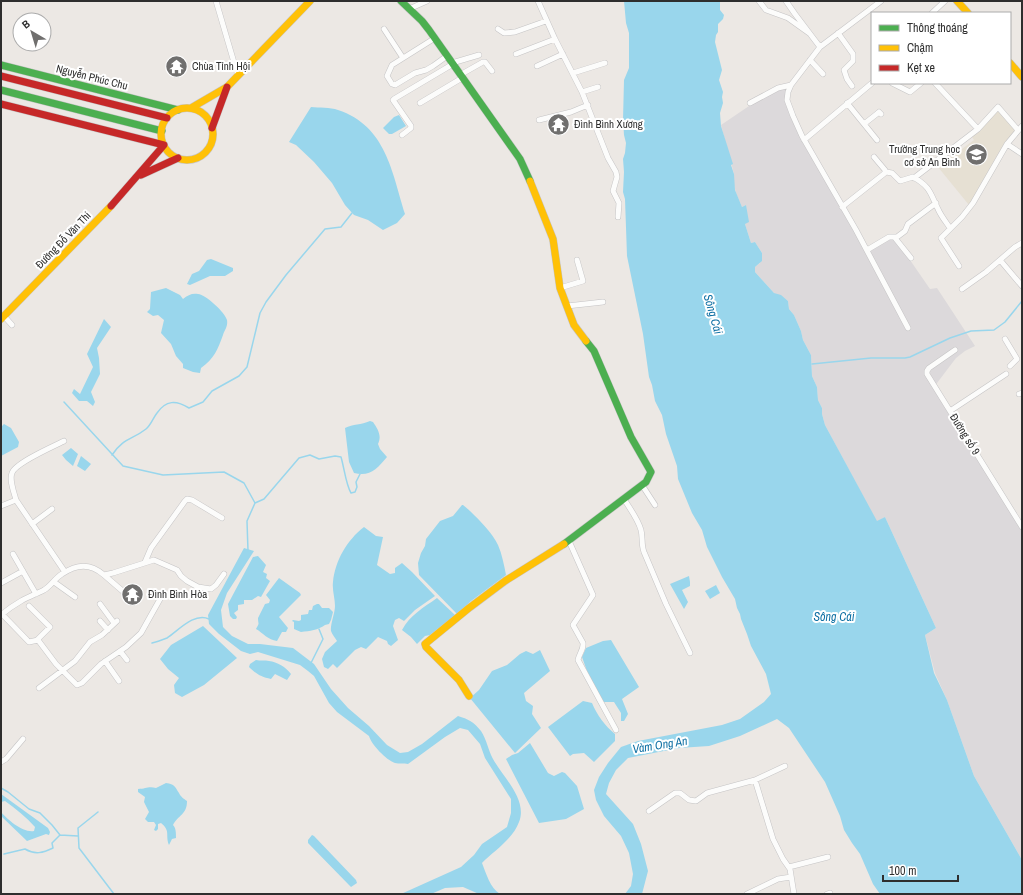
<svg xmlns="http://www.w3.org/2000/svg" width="1023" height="895" font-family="'Archivo Narrow',sans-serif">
  <rect width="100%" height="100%" fill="#ece8e4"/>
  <!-- industrial -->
  <path fill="#dcd9db" d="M 788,88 L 785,100 L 829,186 L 866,253 L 890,238 L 893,239 L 910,260 L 930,289 L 937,288 L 975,346 L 965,351 L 956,358 L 934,387 L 1022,530 L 1022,860 L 974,776 L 947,700 L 935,673 L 925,635 L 936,628 L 885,517 L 877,522 L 825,425 L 822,414 L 822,408 L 818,400 L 817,387 L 812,376 L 811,355 L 803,340 L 801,331 L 794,315 L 789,309 L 788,301 L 784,298 L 774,293 L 755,272 L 755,267 L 760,263 L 762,253 L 755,242 L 751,243 L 745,224 L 746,205 L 742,207 L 736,193 L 734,185 L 734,174 L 721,125 L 752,104 L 782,89 Z"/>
  <!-- education -->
  <path fill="#e6e0d3" d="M 998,110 L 1016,130 L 969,205 L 938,167 L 974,140 L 972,137 Z"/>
  <!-- water -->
  <path fill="#99d6ec" d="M 624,1 L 720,1 L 720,10 L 724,15 L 723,19 L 718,24 L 718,32 L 716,35 L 715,42 L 722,70 L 719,80 L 723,92 L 722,97 L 723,103 L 720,113 L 721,126 L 733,164 L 731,165 L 734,174 L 735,190 L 742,207 L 746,205 L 749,222 L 745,224 L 751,243 L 755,242 L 762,253 L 762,261 L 755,267 L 755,272 L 774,293 L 781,295 L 788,301 L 789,309 L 794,315 L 801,331 L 803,340 L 811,355 L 812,376 L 817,387 L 818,400 L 822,408 L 822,414 L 825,425 L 877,521 L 885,517 L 936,628 L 925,635 L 934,673 L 947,700 L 974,776 L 1022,860 L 1022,894 L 880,894 L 873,884 L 860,854 L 852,843 L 844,830 L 840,816 L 825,782 L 789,728 L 777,719 L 740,736 L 709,746 L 679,748 L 628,758 L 616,770 L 609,783 L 606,794 L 633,824 L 641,844 L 648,871 L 642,894 L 625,894 L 631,886 L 633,874 L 629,853 L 621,836 L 604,816 L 596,800 L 594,790 L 599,777 L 608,763 L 621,747 L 638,741 L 722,725 L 740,719 L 764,702 L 771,694 L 766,674 L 751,646 L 747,634 L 741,619 L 740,614 L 737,608 L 735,599 L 722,577 L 707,547 L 702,530 L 692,513 L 678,479 L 677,466 L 666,434 L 662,415 L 655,401 L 652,385 L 649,377 L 643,334 L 627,256 L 625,199 L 623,192 L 624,172 L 623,159 L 625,153 L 626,143 L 624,135 L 623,120 L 624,80 L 629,68 L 629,33 L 626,23 Z
    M 311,107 C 319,108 330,107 338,110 C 386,126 392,172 405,214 L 397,223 L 383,230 L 368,220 L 354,215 L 345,205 L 332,183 L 314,162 L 296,145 L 289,142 Z
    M 399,115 L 406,126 L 392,134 L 389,134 L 383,128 L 394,117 Z
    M 211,259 L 233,268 L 233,271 L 225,276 L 210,276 L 190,285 L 187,284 L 192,274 L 199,271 L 207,260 Z
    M 166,288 L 180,295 L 183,299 C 188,295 192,293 198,294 C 206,295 225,312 227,320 C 228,327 225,329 223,335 C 218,349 214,359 201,368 L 200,373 L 193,372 L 183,368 L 183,364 L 176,356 L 171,344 L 161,333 L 164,320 L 158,315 L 153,316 L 147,312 L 150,309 L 151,292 Z
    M 104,319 L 111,327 L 97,348 L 99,358 L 100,374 L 91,392 L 95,402 L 93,406 L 87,401 L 79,401 L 72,393 L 74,389 L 80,394 L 93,367 L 87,354 Z
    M 370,421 L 373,422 C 378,429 382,436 378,444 L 380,449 L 387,457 C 377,469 370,477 354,473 L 349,462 L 345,428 C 353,424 361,425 370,421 Z
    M 4,424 L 11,428 L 19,442 L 18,447 L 1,456 L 1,427 Z
    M 71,448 L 78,454 L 73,466 L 66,460 L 62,455 Z
    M 81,456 L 91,464 L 85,471 L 77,466 Z
    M 462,505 L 463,505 C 473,513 493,533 498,545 C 502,554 504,565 506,575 L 471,601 L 457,614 L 419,575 L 418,563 L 421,553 L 425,546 L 426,539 L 440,521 L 453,516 Z
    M 364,527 L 376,536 L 383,537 L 377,565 L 390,574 L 395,573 L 395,568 L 402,563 L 412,572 L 435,596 L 415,610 L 404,621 L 399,618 L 395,620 L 393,626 L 398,640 L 391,646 L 388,644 L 387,641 L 378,637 L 366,649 L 361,647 L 355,650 L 337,668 L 333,664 L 328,669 L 324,667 L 322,659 L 325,652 L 337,641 C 335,638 332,634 331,631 C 330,625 335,613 335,606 C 335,598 332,590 333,582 C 335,561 347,540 364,527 Z
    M 244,548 L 254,551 L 227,593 L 221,610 L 223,627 L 232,636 L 248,644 L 260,644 L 293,648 L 314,664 L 331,689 L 348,708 L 369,726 L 387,745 L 400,753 L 408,752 L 422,744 L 458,716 C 468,719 474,722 481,731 C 487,740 488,750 493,759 C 503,777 528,800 519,822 C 513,839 494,851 482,863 C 486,873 490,888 500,894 L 479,894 L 463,887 L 445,888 L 431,894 L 401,894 L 461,867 L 474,855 L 482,844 L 507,827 L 511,813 L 511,799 L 485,758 L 480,744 L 468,730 L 460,728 L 445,737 L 408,764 C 404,763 399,764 395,763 C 386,760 371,744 369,736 L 337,712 L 329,703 L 314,676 L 308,671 L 300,665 L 258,652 L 250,654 L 241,651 L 219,634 L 209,624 L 208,615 Z
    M 258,556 L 266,565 L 263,572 L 267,574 L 266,578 L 270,581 L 261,597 L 258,596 L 252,600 L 244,600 L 244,604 L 238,605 L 238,610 L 234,613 L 237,617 L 236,619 L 233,619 L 230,616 L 228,604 L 253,557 Z
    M 689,576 L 690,582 L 690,586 L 682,590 L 688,602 L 684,609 L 670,584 Z
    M 279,578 L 300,593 L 301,595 L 279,617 L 288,628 L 286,632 L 282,632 L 277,641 C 268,640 263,633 256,629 C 260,622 258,625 258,618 L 265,604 L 269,603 L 270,600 L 266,595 Z
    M 716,585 L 720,593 L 710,599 L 705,591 Z
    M 437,598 L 455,615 L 430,635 L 425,636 L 417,644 L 411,637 L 402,630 C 410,615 423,608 437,598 Z
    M 317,604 L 319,604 L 322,608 L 329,608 L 333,612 L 331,620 L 329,624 L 325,625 C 318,630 310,631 301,632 L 294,629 L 294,622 L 292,621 L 293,620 L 299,621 L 301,620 L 301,615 L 308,614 L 309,610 L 312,610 L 313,606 Z
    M 203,626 L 237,658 L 204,685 L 182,697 L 175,693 L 174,685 L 179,678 L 168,669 L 160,659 L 171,645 Z
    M 611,640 L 639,687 L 622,699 L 628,714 L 624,721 L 621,721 L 621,713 L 614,702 L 603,702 L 588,674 L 582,657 L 586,648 L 603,641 Z
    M 540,650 L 550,671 L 524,693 L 526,701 L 533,706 L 532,714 L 541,728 L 515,753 L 470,698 L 479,690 L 492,671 L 507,665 L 520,654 L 526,651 L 533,654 Z
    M 256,660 C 260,661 265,660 269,661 C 277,662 286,667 291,674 L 287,680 L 275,674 L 271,679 C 261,677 256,674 249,667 L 250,664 Z
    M 583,701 L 592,703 C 597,715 605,726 615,734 L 615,741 L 594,762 L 584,753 L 573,754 L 570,756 L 548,727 Z
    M 530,743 L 548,773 L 554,776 L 562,772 L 565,773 L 577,786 L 584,809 L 566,819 L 539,823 L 506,759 L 512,755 L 518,753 Z
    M 166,783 C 175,784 175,787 179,793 C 180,796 184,799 187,801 C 187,815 178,815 173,825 C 176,828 176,833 176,838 L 172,839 L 169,845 C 165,835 171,831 161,823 L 158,824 L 158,829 L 156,831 L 154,830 L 156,825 L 154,822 L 148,822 L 145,819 L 149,812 L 144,802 L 145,797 L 138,792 L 138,789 C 146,789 148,786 156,788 Z
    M 1,794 L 48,828 L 50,832 L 49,835 L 46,834 L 27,841 L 1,816 L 1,812 C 8,820 23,833 34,831 L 35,827 C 26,817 16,809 5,801 L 1,802 Z
    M 312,835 L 314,836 L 356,880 L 357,883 L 351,887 L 349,885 L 308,843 L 308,840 Z"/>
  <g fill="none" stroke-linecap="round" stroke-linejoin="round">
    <!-- stream -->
    <path stroke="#99d6ec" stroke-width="1.5" d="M 812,364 L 871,358 L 905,358 L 910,357 L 950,338 L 971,331 L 994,330 L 1005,322 L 1022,301
      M 64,402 L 123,466 L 163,475 L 224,472 L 244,483 L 255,503 L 247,521 L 248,551
      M 112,455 C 123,438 132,440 146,429 C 151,425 153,418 157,413 C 166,400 176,400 189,408 L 203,402 L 212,391 L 239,376 L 247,367 L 260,313 L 266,302 L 286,275 L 325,229 L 341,227 L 352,213
      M 255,503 L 264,499 L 299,458 L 310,455 L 319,459 L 335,456 L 341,457 C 344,467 346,485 351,493 L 355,492 L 357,487 L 356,482 L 360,474
      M 152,643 C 157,642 162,640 167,638 C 178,631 194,612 209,619
      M 311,663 L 323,639 L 319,629
      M 1,788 L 8,792 L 29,809 L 40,813 L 52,825 L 60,835 L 78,836
      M 98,812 L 78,828 L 79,848 L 114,894
      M 4,854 L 25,849 C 35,855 43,853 53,848 L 52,843 L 60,835"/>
    <defs>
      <path id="street" d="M 216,1 L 238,76
        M 538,1 L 555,39 L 582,92 L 608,158 L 616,172 L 617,177 L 613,191 L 619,203 L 618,217
        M 759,1 L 766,10 L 788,18 L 809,33
        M 786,1 L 795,14 L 820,47
        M 881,1 L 820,47 L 791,85 L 788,92 L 787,100 L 793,116 L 802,136 L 856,230 L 908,328
        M 409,9 L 427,1
        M 932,13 L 945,1
        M 384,29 L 403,58
        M 498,29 L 504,33 L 515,32 L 546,21
        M 838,33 L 853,54 L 853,61 L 844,70 L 847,79 L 852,86
        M 435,38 L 392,65 L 387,76 L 392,84 L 395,85 L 415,73 L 426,70 L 433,66 L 447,56
        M 516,54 L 555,39
        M 810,60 L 823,74
        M 452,63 L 479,55
        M 537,66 L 563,54
        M 573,73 L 605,63
        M 460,75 L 483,62 L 485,62 L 492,71
        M 892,83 L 910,92 L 921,83
        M 935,83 L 978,129
        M 582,92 L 598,87
        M 420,103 L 462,78
        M 750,103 L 778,88 L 791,85
        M 847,103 L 877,140
        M 539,120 L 571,112 L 588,105
        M 864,124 L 878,113 L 879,112 L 881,114
        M 402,135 L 411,128 L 411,126 L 393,100 L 394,99 L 453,64
        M 804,140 L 872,83
        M 1007,144 L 1022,154
        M 886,172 L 892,173 L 900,181 L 913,177 C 931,187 930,193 938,209 C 941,216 946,222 950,228
        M 914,178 L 978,129 L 998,107 L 1018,130
        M 842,207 L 885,173 L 885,170 L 874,157
        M 895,238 L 911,258
        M 867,250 L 889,237 L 897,237 L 905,231 L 908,224 L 936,203
        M 1000,260 L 1022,286
        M 959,266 L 941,238 L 962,217 L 973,203 L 1007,144 L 1022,126
        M 560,288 L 583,281 L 577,260
        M 962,289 L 986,272 L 1015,247 L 1022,243
        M 567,306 L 603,302
        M 4,316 L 12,325
        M 1005,339 L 1017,359 L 1010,366
        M 955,350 L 929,368 L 927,371 L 927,374 L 1022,527
        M 1019,394 L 1022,393
        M 950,411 L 1006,374
        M 642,485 L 655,505
        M 624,499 C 630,509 638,519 641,530 C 643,537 641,544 644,552 L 666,604 L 690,653
        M 16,500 C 14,492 9,480 12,473 C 15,463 54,446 64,441
        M 1,506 L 16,500 L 65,572
        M 32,524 L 52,509
        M 569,541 L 593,595 L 573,625 L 583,643 C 584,649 579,654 578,660 L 616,730
        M 13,554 L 36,594
        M 145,562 L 151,548 L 185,501 L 187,499 L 192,500 L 222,518
        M 104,575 L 126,594
        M 54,582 L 75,597
        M 1,583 L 23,571
        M 100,604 L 114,623
        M 29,606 L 50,627 L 37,640
        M 2,614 L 29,642 L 38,640 L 56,664 L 77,685 L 82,683 L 101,664 L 126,647 L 141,633 L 164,592
        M 1,615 C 7,610 14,605 21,601 C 28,597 36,594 44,590 C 51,586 55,578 62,574 C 77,564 90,563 104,575 L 113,573 L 154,560 L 177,570 L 181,576 L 187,581 L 198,587 L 211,589 L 216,585 L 224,574
        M 100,621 L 108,630
        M 120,651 L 127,660
        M 105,661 L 119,681
        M 39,688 L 75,661 L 90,642 L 102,635 L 117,621
        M 1,762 L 6,759 L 23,739
        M 755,780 L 773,839 L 783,859 L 790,869 L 794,894
        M 649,811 L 675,793 L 680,793 L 689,800 L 696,801 L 707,793 L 755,780 L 785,766
        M 789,867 L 828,857
        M 747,894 L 778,879 L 791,877
        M 827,894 L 830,893"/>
      <path id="fast" d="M 401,1 L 422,21 L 429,30 L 520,159 L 530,181
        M 1,65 L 178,110
        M 1,90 L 162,131
        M 564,544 L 646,482 L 651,472 L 631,437 L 594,351 L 586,341"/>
      <path id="slow" d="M 957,1 L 968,13
        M 1010,63 L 1022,77
        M 191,108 L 227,87 L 310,1
        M161 134a26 26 0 1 1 52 0a26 26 0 1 1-52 0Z
        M 530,181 L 553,239 L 560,288 L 574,325 L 586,341
        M 1,319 L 111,206
        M 469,696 L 459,680 L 426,647 L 425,644 L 469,608 L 505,581 L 564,544"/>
      <path id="jam" d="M 1,76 L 167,118
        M 1,104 L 164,145 L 111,206
        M 212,128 L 227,87
        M 141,175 L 178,158"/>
    </defs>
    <!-- street casing -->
    <use href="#street" stroke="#c5c4c5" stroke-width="6"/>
    <!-- fast casing -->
    <use href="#fast" stroke="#c5c4c5" stroke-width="8"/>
    <!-- slow casing -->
    <use href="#slow" stroke="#c5c4c5" stroke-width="8"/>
    <!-- jam casing -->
    <use href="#jam" stroke="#c5c4c5" stroke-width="8"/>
    <!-- street -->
    <use href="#street" stroke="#fcfcfb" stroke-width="5"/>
    <!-- fast -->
    <use href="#fast" stroke="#4caf50" stroke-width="7"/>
    <!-- slow -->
    <use href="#slow" stroke="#ffc107" stroke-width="7"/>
    <!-- jam -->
    <use href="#jam" stroke="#c62828" stroke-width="7"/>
  </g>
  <!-- icons -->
  <defs>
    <symbol id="temple-disc" viewBox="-11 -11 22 22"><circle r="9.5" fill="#706f6e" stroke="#fff"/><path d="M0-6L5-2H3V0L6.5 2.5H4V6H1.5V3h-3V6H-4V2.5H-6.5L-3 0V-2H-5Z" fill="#fff"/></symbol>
    <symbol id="school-disc" viewBox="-11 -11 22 22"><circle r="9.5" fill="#706f6e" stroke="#fff"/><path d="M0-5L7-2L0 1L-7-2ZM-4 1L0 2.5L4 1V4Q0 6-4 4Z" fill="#fff"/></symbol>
  </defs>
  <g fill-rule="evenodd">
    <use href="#temple-disc" x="164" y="54" width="25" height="25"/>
    <use href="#temple-disc" x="546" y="112" width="25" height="25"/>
    <use href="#school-disc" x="964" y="142" width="25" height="25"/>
    <use href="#temple-disc" x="120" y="582" width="25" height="25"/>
  </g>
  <g text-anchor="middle" stroke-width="4" stroke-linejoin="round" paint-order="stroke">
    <!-- poi labels -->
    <g font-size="11" fill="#2e2e2e" stroke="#fff" text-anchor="start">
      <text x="192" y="70">Chùa Tỉnh Hội</text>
      <text x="574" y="128">Đình Bình Xương</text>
      <text x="960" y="153" text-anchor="end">Trường Trung học<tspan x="960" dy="13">cơ sở An Bình</tspan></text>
      <text x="148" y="598">Đình Bình Hòa</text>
    </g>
    <!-- street labels -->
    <g font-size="11" fill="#2e2e2e" stroke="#fff">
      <text transform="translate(92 77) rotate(14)" y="4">Nguyễn Phúc Chu</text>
      <text transform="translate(63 240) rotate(-46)" y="4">Đường Đỗ Văn Thi</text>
      <text transform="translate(965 434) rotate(58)" y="4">Đường số 9</text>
    </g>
    <!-- water labels -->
    <g font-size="12" font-style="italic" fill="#0d6fa3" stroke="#fff">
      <text transform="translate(713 314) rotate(74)" y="4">Sông Cái</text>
      <text x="834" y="621">Sông Cái</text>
      <text transform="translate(660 745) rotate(-9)" y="4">Vàm Ong An</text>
    </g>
  </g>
  <!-- border -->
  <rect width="1023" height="895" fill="none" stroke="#2e2e2e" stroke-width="4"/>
  <!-- legend -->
  <rect x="871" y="12" width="140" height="72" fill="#ffffff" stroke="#ababab"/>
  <rect x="879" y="25" width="20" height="6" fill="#4caf50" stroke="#ababab"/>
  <text x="907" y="32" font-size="12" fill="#2e2e2e">Thông thoáng</text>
  <rect x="879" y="45" width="20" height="6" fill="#ffc107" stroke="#ababab"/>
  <text x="907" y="52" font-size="12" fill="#2e2e2e">Chậm</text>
  <rect x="879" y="65" width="20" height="6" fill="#c62828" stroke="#ababab"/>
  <text x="907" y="72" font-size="12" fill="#2e2e2e">Kẹt xe</text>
  <!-- north arrow -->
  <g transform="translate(32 32) rotate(322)"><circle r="19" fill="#ffffff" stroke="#ababab"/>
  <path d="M0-3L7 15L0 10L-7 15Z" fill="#706f6e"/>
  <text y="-6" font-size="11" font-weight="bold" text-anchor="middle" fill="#2e2e2e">B</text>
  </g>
  <!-- scale -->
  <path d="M883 875v6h75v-6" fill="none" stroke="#2e2e2e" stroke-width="2"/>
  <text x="889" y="875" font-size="12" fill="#2e2e2e" stroke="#ffffff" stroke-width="3" paint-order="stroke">100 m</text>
</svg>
